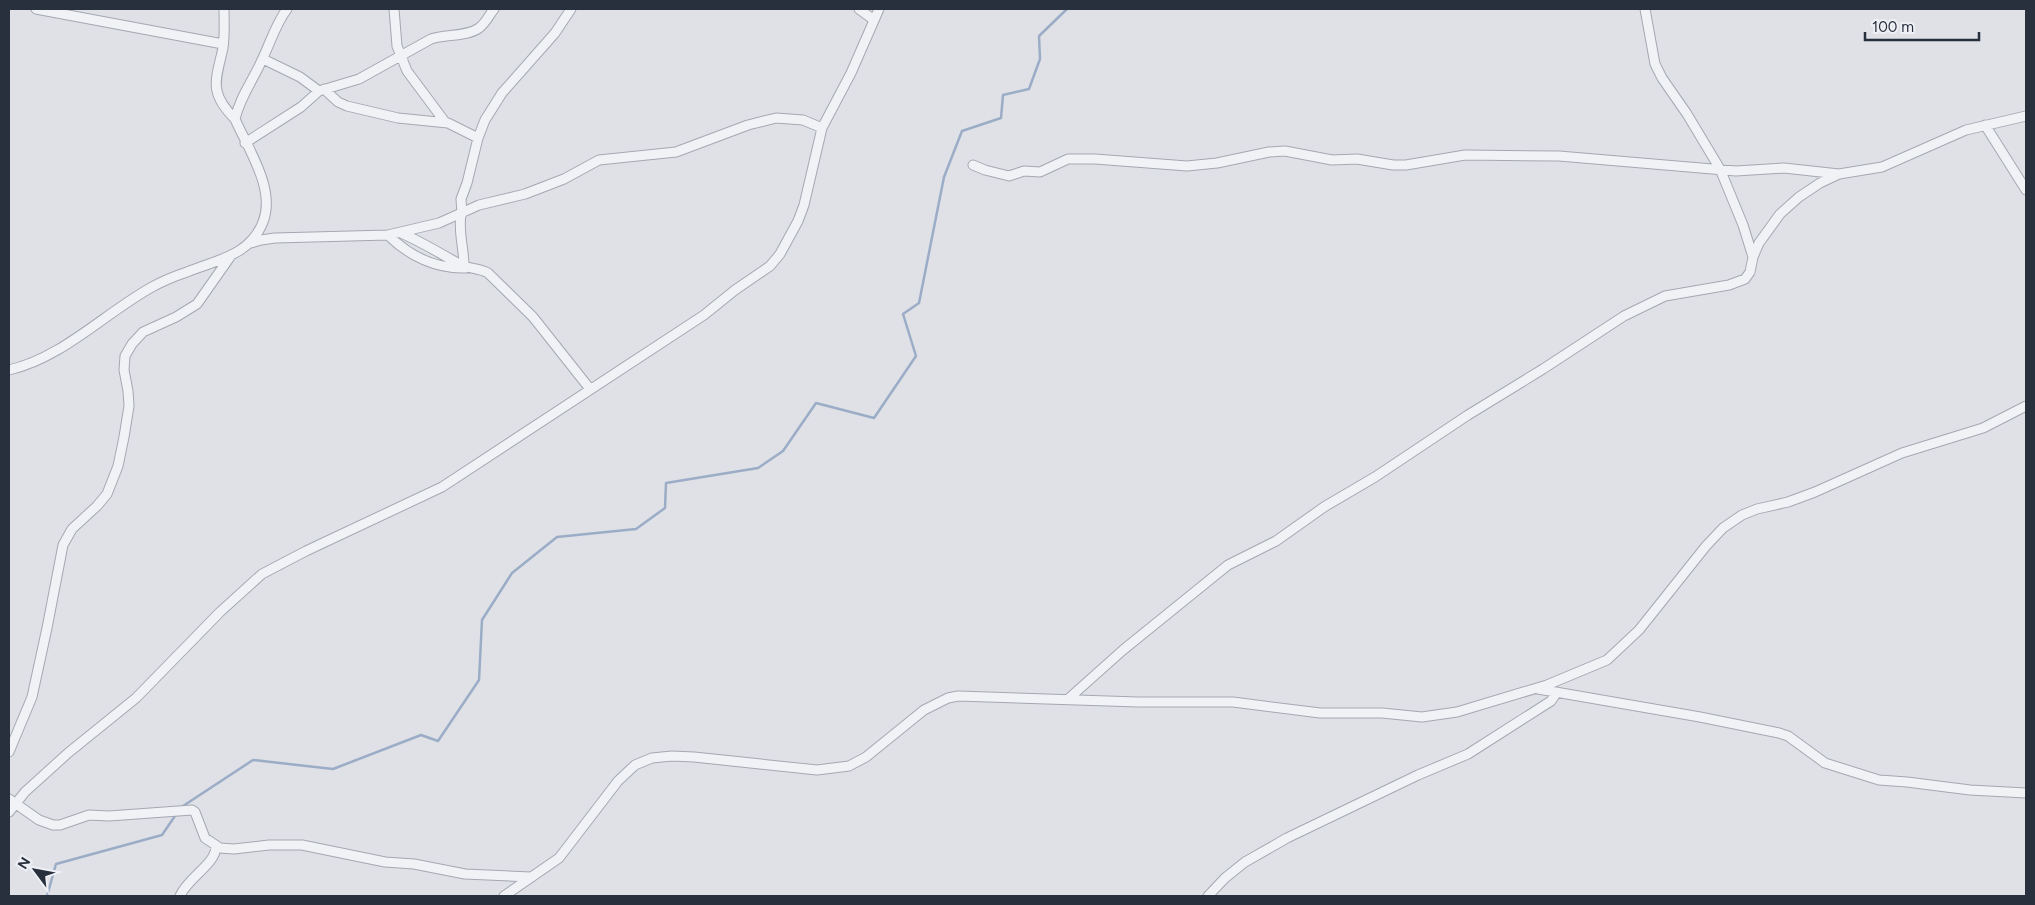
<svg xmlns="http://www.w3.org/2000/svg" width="2035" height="905" font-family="Figtree,sans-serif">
  <rect width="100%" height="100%" fill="#dfe1e7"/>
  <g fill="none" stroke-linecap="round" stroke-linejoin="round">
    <!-- stream -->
    <path stroke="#9badc6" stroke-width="2.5" d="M 180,808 L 253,760 L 333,769 L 421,735 L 438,741 L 479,680 L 482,620 L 512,573 L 557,537 L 636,529 L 665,508 L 666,483 L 758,468 L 783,451 L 816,403 L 874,418 L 916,356 L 903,314 L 919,303 L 944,177 L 962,131 L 1001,118 L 1003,95 L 1029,89 L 1040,59 L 1039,36 L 1067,9
      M 47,896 L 56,864 L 162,835 L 177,813"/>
    <defs>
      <path id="minor" d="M 36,9 L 223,44
        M 224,9 C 224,22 225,34 223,48 C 216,80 208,92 235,119
        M 394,9 L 397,46 L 407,71 L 445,122
        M 859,9 L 874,20
        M 1645,9 L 1655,64 L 1662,78 L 1687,114 L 1720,169 L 1743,225 L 1753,257
        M 263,59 L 300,77 L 319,91
        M 324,89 L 338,102 L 347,106 L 398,118 L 448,123 L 478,138
        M 1985,125 L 2026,190
        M 245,143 L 301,107 L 319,91 L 359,79 L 431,39 C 445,34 467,37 479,28 C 486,23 489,15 494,9
        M 973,165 L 985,170 L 1009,176 L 1024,171 L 1040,172 L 1068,159 L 1095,159 L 1187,166 L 1217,163 L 1269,152 L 1285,151 L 1332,160 L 1357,159 L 1393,165 L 1406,165 L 1465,155 L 1559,156 L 1736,171 L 1784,168 L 1839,174
        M 461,214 C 458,232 464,248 464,266
        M 462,214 L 461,199 L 467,183 L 478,138 L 485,120 L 502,93 L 555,33 L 571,9
        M 401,233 C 422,242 441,254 461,265 C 470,269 479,268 488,273 L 533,317 L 590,389
        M 388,235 C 409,256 436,269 466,268
        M 251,243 L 261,240 L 275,238 L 388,235 L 439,223 L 479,205 L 525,194 L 564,179 L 599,160 L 676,152 L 748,125 L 776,118 L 803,120 L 822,128
        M 9,370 C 62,358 105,313 152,287 C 163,281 175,276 187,272 C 216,260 250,256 263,222 C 276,189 248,149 235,119 C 240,97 252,82 261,62 C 270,44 275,25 287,9
        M 1538,689 L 1700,717 L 1779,733 L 1788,736 L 1825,763 L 1879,780 L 1907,782 L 1970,790 L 2026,793
        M 1067,700 L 1123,650 L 1228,565 L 1276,541 L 1324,507 L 1375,477 L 1468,415 L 1543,369 L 1624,316 L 1665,296 L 1729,285 L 1745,279 L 1750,272 L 1753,257 L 1759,243 L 1780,214 L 1799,197 L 1820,183 L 1839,174 L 1882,167 L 1966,130 L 2026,116
        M 9,752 L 32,697 L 47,628 L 63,545 L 72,529 L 97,506 L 107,494 L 118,466 L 124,437 L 129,406 L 128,391 L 124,370 L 125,356 L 132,344 L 143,332 L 176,317 L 197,304 L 230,257
        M 9,799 L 39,820 L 53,825 L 60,825 L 89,815 L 109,816 L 192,810 L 195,812 L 205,838 L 220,848 L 234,849 L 269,845 L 302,845 L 385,862 L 414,864 L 465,874 L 531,877
        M 9,812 L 25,792 L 68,753 L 136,698 L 220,612 L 262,574 L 306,551 L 442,487 L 704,315 L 735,290 L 770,266 L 780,254 L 798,221 L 804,205 L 822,128 L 851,73 L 879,9
        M 180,896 C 188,877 215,865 216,847
        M 504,896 L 559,858 L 618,781 L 635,765 L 652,758 L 672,756 L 694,757 L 817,770 L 849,766 L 866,757 L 924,710 L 948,698 L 958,696 L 1138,702 L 1233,702 L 1320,713 L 1382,713 L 1422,717 L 1457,712 L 1547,685 L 1607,660 L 1639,630 L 1706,546 L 1723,528 L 1742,515 L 1757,509 L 1788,502 L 1815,492 L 1902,453 L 1983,428 L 2026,406
        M 1208,896 L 1225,878 L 1245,862 L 1287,838 L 1418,775 L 1468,754 L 1551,701 L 1557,692"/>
    </defs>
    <!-- minor casing -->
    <use href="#minor" stroke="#a4a8b1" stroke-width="11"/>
    <!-- minor -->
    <use href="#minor" stroke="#f1f2f6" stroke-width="9"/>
  </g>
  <!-- border -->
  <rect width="2035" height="905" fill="none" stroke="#282f3d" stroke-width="20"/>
  <!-- north arrow -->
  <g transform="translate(35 870) rotate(302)" stroke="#eef0f5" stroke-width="4" paint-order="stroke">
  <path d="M0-4L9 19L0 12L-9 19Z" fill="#282f3d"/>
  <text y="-8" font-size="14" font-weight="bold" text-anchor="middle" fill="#282f3d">N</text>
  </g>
  <!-- scale -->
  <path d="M1865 32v8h114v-8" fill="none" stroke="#282f3d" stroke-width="2.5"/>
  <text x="1872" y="32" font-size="15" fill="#282f3d" stroke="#eef0f5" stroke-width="4" paint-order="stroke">100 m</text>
</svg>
